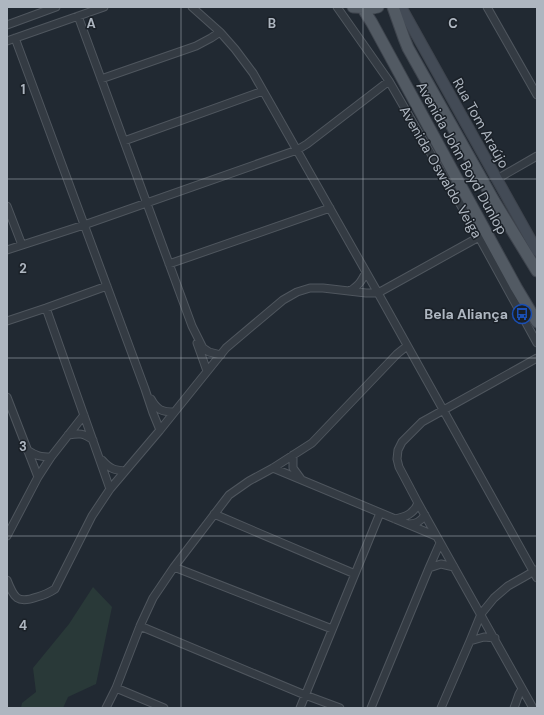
<svg xmlns="http://www.w3.org/2000/svg" width="544" height="715" font-family="'DM Sans',sans-serif">
  <rect width="100%" height="100%" fill="#212932"/>
  <!-- green -->
  <path fill="#293938" d="M 93,587 L 112,607 L 96,684 L 68,697 L 63,708 L 21,708 L 22,703 L 36,692 L 33,668 L 69,624 Z"/>
  <g fill="none" stroke-linecap="round" stroke-linejoin="round">
    <defs>
      <path id="street" d="M 192,7 L 220,32 L 235,49 L 253,73 L 378,293 L 537,578
        M 337,7 L 389,81 L 479,237 L 537,343
        M 487,7 L 537,95
        M 78,16 L 192,326 L 203,348 L 209,352 L 221,355
        M 7,25 L 56,7
        M 15,38 L 145,389 L 153,413 L 160,430
        M 7,41 L 104,7
        M 101,79 L 196,46 L 211,38 L 220,32
        M 124,141 L 263,91
        M 497,179 L 537,156
        M 7,206 L 22,245
        M 7,250 L 84,225 L 297,150 L 307,144 L 389,81
        M 169,264 L 330,208
        M 350,291 C 359,285 361,282 366,272
        M 46,308 L 110,489
        M 7,321 L 46,308 L 107,286
        M 197,343 L 207,371
        M 7,397 L 38,477
        M 151,399 C 157,410 162,412 174,412
        M 68,435 C 80,433 83,433 93,440
        M 27,450 C 36,456 41,457 51,457
        M 293,455 L 293,468 L 301,479
        M 102,460 C 110,469 114,470 125,471
        M 273,468 L 436,536
        M 214,514 L 355,574
        M 395,519 C 405,517 414,514 418,503
        M 408,524 C 416,524 420,522 425,515
        M 7,536 L 38,477 L 51,457 L 84,415
        M 174,567 L 332,629
        M 429,568 L 441,564 L 454,567
        M 7,580 C 14,598 17,604 37,597 C 44,595 49,593 55,589 L 92,516 L 110,489 L 160,430 L 226,348 L 283,300 L 297,292 L 310,288 L 323,288 L 366,293 L 378,293 L 479,237
        M 140,626 L 305,695 L 340,708
        M 470,641 L 484,637 L 495,638
        M 116,688 L 164,708
        M 106,708 L 116,688 L 140,626 L 153,598 L 174,567 L 229,495 L 249,481 L 273,468 L 312,443 L 397,354 L 407,346
        M 300,708 L 380,513
        M 371,708 L 429,568 L 440,543
        M 441,708 L 470,641 L 481,614 L 494,598 L 508,586 L 524,577 L 536,570
        M 514,708 L 519,694 L 522,689
        M 533,708 L 418,503 L 399,467 L 397,459 L 398,450 L 402,442 L 422,422 L 537,358"/>
      <path id="secondary" d="M 401,7 L 537,251"/>
      <path id="primary" d="M 353,7 L 373,8 L 378,7
        M 362,7 L 372,23 L 516,287 L 537,322
        M 393,7 L 404,38 L 408,48 L 494,201 L 537,271"/>
    </defs>
    <!-- street casing -->
    <use href="#street" stroke="#4f565e" stroke-width="9"/>
    <!-- secondary casing -->
    <use href="#secondary" stroke="#3e444d" stroke-width="12"/>
    <!-- primary casing -->
    <use href="#primary" stroke="#3e444d" stroke-width="13"/>
    <!-- street -->
    <use href="#street" stroke="#343b43" stroke-width="7"/>
    <!-- secondary -->
    <use href="#secondary" stroke="#434b56" stroke-width="10"/>
    <!-- primary -->
    <use href="#primary" stroke="#525a63" stroke-width="11"/>
  </g>
  <!-- grid -->
  <path fill="none" stroke="#aeb6c0" stroke-width="1" stroke-opacity="0.55" d="M 181,7 L 181,708M 363,7 L 363,708M 7,179 L 537,179M 7,358 L 537,358M 7,536 L 537,536"/>
  <!-- icons -->
  <defs>
    <symbol id="bus-ring" viewBox="-11 -11 22 22"><circle r="9.5" fill="#1a2027" stroke="#1a4fb4" stroke-width="1.5"/><path d="M-5-6H5V4H4V6H2V4H-2V6H-4V4H-5ZM-3.5-4V0h7V-4ZM-3.5 1.2v1.5H-2V1.2ZM2 1.2v1.5H3.5V1.2Z" fill="#1a4fb4"/></symbol>
  </defs>
  <g fill-rule="evenodd">
    <use href="#bus-ring" x="511" y="303" width="22" height="22"/>
  </g>
  <g text-anchor="middle" stroke-width="3" stroke-linejoin="round" paint-order="stroke">
    <!-- street labels -->
    <g font-size="14" fill="#aeb6c0" stroke="#1a2027">
      <text transform="translate(481 123) rotate(61)" y="5">Rua Tom Araújo</text>
      <text transform="translate(462 158) rotate(61)" y="5">Avenida John Boyd Dunlop</text>
      <text transform="translate(441 172) rotate(60)" y="5">Avenida Oswaldo Veiga</text>
    </g>
    <!-- poi labels -->
    <g font-size="14" font-weight="bold" fill="#aeb6c0" stroke="#1a2027" text-anchor="end">
      <text x="508" y="319">Bela Aliança</text>
    </g>
  </g>
  <g font-size="13" text-anchor="middle" font-weight="bold" fill="#aeb6c0" stroke="#1a2027" stroke-width="3" stroke-linejoin="round" paint-order="stroke">
    <text x="91" y="28">A</text>
    <text x="272" y="28">B</text>
    <text x="453" y="28">C</text>
    <text x="23" y="94">1</text>
    <text x="23" y="273">2</text>
    <text x="23" y="451">3</text>
    <text x="23" y="630">4</text>
  </g>
  <!-- border -->
  <rect width="544" height="715" fill="none" stroke="#aeb6c0" stroke-width="16"/>
</svg>
